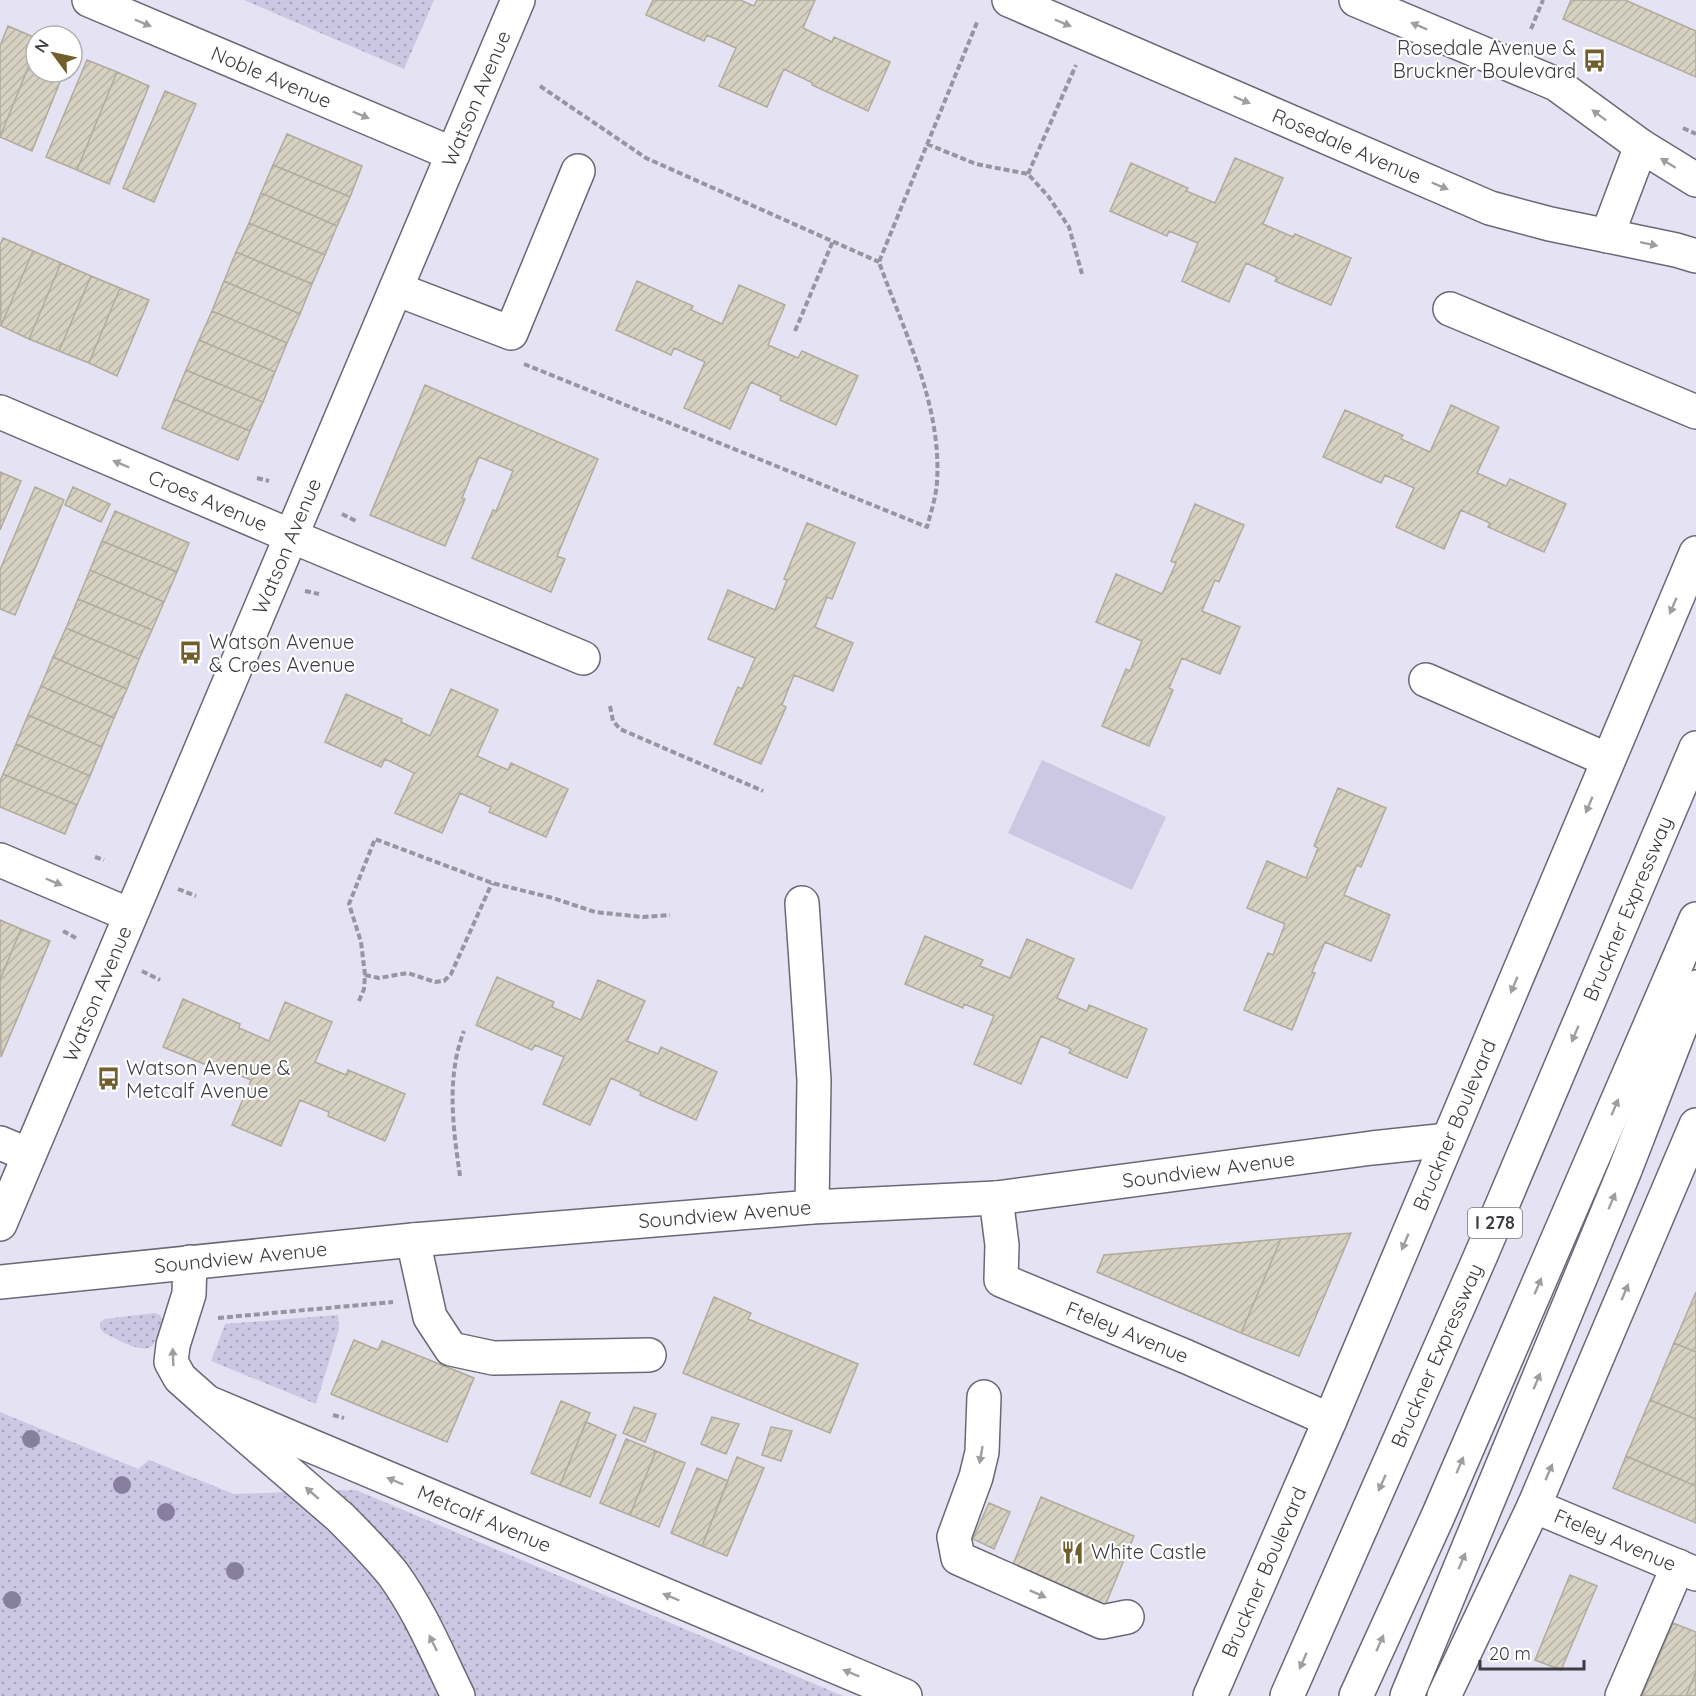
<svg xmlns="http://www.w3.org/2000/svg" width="1696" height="1696" font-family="Quicksand,sans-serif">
  <defs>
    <pattern id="park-dots" width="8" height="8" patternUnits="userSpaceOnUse" patternTransform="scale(1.5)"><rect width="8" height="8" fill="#ccc7e3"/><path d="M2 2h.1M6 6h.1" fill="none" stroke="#a7a3ba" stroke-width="1.8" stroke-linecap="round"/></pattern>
    <pattern id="building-hatch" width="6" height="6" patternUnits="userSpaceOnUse" patternTransform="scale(1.5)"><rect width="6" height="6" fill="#d7d1c1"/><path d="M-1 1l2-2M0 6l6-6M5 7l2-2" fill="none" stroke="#b9b4a7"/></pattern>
  </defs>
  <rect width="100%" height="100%" fill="#e5e2f3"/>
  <!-- park -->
  <path fill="url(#park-dots)" d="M 244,0 L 434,0 L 404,69 Z
    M 155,1313 L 160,1315 L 163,1322 C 160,1329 158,1339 153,1345 C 144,1356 115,1338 104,1333 L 100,1328 L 100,1323 L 104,1319 Z
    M 338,1315 L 339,1329 L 316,1404 L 211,1361 L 225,1324 Z
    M 0,1412 L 138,1469 L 149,1460 L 234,1494 L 356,1490 L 843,1696 L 0,1696 Z"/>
  <!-- pitch -->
  <path fill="#ccc7e3" d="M 1042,760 L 1166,817 L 1132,890 L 1008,833 Z"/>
  <!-- building -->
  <path fill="url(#building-hatch)" stroke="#b0ab9c" stroke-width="1.5" d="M 653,0 L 740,0 L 754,6 L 757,0 L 815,0 L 803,28 L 832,42 L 834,37 L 890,62 L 868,111 L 812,85 L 813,83 L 784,69 L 767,107 L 719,86 L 736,48 L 707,35 L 704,41 L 646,15 Z
    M 1571,0 L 1625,0 L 1696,31 L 1696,77 L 1563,19 Z
    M 8,26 L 36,38 L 36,48 L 0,137 L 0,46 Z
    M 36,48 L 36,72 L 64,72 L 32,151 L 0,137 Z
    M 87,60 L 117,72 L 77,170 L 46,157 Z
    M 117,72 L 149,86 L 109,184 L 77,170 Z
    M 165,91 L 196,104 L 154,202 L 123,188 Z
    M 287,134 L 362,166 L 350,197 L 273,165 Z
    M 1235,158 L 1283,178 L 1263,224 L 1293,237 L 1295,234 L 1351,258 L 1331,305 L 1275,281 L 1277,277 L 1246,263 L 1229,302 L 1182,281 L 1198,243 L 1169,231 L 1167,236 L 1110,211 L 1131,163 L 1188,188 L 1186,191 L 1215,203 Z
    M 273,165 L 350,197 L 337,226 L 261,193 Z
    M 261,193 L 337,226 L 325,255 L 249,223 Z
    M 249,223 L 325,255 L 312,284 L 236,252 Z
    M 3,238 L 33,251 L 1,326 L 0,245 Z
    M 33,251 L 61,263 L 29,339 L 1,326 Z
    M 236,252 L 312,284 L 300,314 L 224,281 Z
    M 61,263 L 91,276 L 59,351 L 29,339 Z
    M 91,276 L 120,288 L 89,363 L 59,351 Z
    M 224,281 L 300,314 L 287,343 L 212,311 Z
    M 637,281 L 693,306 L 691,310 L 722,324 L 739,285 L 785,305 L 768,345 L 798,358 L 802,351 L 858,376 L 836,425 L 780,400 L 781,396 L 751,382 L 730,429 L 684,408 L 705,362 L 674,348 L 671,355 L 616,330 Z
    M 120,288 L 149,300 L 117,376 L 89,363 Z
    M 212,311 L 287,343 L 275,372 L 199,340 Z
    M 199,340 L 275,372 L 263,402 L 186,370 Z
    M 186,370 L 263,402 L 250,431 L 174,399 Z
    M 425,385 L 598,459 L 557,556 L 565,559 L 551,592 L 472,558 L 493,510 L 496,511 L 513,471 L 479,457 L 462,498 L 465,499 L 445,546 L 370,515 Z
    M 174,399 L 250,431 L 238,460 L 162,428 Z
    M 1451,405 L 1499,427 L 1477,473 L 1506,486 L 1510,479 L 1566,504 L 1544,552 L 1488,527 L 1490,523 L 1461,510 L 1444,549 L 1396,527 L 1414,488 L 1385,475 L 1381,483 L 1323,457 L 1345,410 L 1403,435 L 1401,439 L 1430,452 Z
    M 0,472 L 21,481 L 0,530 Z
    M 35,487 L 64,500 L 15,615 L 0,609 L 0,570 Z
    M 73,487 L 110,504 L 101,522 L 65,505 Z
    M 1195,504 L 1244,525 L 1219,582 L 1215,580 L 1202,611 L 1240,627 L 1220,674 L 1182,658 L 1169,688 L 1173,690 L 1149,746 L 1102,726 L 1126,669 L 1130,671 L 1142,641 L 1096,622 L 1116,574 L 1162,594 L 1176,563 L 1171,561 Z
    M 115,511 L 189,543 L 177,572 L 102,541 Z
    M 807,523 L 855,543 L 832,599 L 827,597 L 815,627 L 853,643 L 833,691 L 794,675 L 782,705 L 786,707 L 761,764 L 714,744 L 738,687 L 742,689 L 755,658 L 708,639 L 728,590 L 775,610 L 787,580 L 784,579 Z
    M 102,541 L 177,572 L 164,602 L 90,570 Z
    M 90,570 L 164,602 L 152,630 L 78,599 Z
    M 78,599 L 152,630 L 139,659 L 66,628 Z
    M 66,628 L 139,659 L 127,689 L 53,657 Z
    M 53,657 L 127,689 L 114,718 L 41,686 Z
    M 41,686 L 114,718 L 102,747 L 28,715 Z
    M 451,689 L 498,710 L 477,756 L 508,770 L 511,763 L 568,789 L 546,837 L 489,812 L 491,807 L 460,793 L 442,833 L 395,813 L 414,773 L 385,759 L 381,767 L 325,742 L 346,694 L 402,719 L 401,722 L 430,736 Z
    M 28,715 L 102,747 L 90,776 L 16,744 Z
    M 16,744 L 90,776 L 77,805 L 3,774 Z
    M 3,774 L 77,805 L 65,834 L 0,807 L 0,782 Z
    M 1338,788 L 1386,808 L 1361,867 L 1357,865 L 1344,895 L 1390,915 L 1371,961 L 1325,942 L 1312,972 L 1315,973 L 1292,1030 L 1244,1010 L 1268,953 L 1273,955 L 1285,924 L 1247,908 L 1267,861 L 1306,878 L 1318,848 L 1314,846 Z
    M 0,920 L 21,929 L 0,980 Z
    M 21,929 L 50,941 L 1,1057 L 0,980 Z
    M 925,936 L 983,960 L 980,966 L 1010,978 L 1027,939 L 1074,959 L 1057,998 L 1087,1011 L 1089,1005 L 1147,1029 L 1127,1078 L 1069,1053 L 1071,1049 L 1041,1036 L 1021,1084 L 974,1064 L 994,1016 L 964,1004 L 963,1008 L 905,984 Z
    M 497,977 L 554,1002 L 552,1007 L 581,1020 L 598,980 L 645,1001 L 627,1041 L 658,1054 L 661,1047 L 717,1072 L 696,1120 L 640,1095 L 641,1092 L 611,1078 L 590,1125 L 543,1104 L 564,1057 L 535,1045 L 532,1050 L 476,1025 Z
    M 183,999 L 240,1024 L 239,1028 L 269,1041 L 285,1002 L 332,1022 L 315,1062 L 346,1075 L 348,1070 L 405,1094 L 385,1141 L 328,1116 L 329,1112 L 300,1100 L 281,1146 L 232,1125 L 251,1080 L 223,1068 L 221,1071 L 163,1047 Z
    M 1351,1233 L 1299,1356 L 1241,1333 L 1281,1239 Z
    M 1281,1239 L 1241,1333 L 1097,1272 L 1104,1255 Z
    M 1696,1292 L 1696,1352 L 1674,1343 Z
    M 714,1297 L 751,1313 L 748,1319 L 858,1364 L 830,1433 L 683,1373 Z
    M 354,1340 L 378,1350 L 382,1341 L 474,1378 L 447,1442 L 331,1394 Z
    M 1674,1343 L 1696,1352 L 1696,1419 L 1650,1400 Z
    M 1650,1400 L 1696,1419 L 1696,1486 L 1626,1456 Z
    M 561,1401 L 590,1413 L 560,1485 L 531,1473 Z
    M 634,1407 L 656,1414 L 645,1442 L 623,1433 Z
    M 712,1417 L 739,1424 L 726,1454 L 701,1444 Z
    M 586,1422 L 616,1435 L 590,1497 L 560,1485 Z
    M 771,1427 L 792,1431 L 781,1461 L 762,1455 Z
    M 626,1439 L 656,1451 L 630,1515 L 600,1503 Z
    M 656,1451 L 685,1463 L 659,1527 L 630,1515 Z
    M 1626,1456 L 1696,1486 L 1696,1523 L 1613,1488 Z
    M 737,1457 L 764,1468 L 727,1556 L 702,1546 Z
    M 697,1468 L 728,1481 L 702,1546 L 671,1533 Z
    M 1041,1497 L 1134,1536 L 1104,1608 L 1011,1569 Z
    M 989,1503 L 1010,1512 L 994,1549 L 973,1539 Z
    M 1570,1575 L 1597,1586 L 1561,1670 L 1535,1660 Z
    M 1673,1623 L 1696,1632 L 1696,1672 L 1686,1696 L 1642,1696 Z
    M 1696,1672 L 1696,1696 L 1686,1696 Z"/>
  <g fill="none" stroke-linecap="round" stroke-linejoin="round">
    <defs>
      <g id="minor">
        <path id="s1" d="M 89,0 L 453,154"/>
        <path id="s2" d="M 1009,0 L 1490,208 L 1550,224 L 1676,250 L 1696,256"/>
        <path d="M 1356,0 L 1556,84 L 1641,146 L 1696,180"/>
        <path d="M 1607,236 L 1641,146"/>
        <path d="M 396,289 L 511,333 L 578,171"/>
        <path d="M 1450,309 L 1696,412"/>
        <path id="s3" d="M 0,412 L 291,536 L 583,658"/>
        <path d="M 1426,680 L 1608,760"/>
        <path d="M 0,860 L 130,915"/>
        <path d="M 802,903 L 814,1080 L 812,1207"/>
        <path d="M 0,1143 L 29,1155"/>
        <path id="s4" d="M 996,1198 L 1002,1245 L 1001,1280 L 1187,1357 L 1330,1420"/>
        <path id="s5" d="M 0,1224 L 518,0"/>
        <path d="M 413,1240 L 430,1317 L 451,1349 L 493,1358 L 649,1355"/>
        <path id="s6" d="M 190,1262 L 189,1294 L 173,1345 L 171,1362 L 180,1378 L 207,1402 L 905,1696"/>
        <path d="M 984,1397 L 982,1452 L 976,1477 L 954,1537 L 958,1558 L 1102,1622 L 1127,1617"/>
        <path id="s7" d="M 1534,1506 L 1696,1574"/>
        <path d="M 1622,1696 L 1678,1566"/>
      </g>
      <g id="major">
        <path id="s8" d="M 0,1282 L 413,1240 L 812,1207 L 996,1198 L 1372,1148 L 1448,1140"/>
        <path id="s9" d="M 1210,1696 L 1330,1420 L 1696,553"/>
        <path d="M 1444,1696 L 1534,1506 L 1696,1125"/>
      </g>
      <g id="highway">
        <path d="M 207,1402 L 340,1517 C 358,1535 377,1554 393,1574 C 420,1611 438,1655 458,1696"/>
        <path id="s10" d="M 1287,1696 L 1481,1255 L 1696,748"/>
        <path d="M 1356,1696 L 1438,1516 L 1696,919"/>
        <path d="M 1407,1696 L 1625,1170 L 1696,987"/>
      </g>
    </defs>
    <!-- minor casing -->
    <use href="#minor" stroke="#6a6876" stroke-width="36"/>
    <!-- major casing -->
    <use href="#major" stroke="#6a6876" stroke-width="36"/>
    <!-- highway casing -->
    <use href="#highway" stroke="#6a6876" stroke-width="36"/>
    <!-- path -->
    <path stroke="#9795a1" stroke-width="4" stroke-dasharray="6 3" stroke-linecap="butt" d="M 1531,29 L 1543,0
      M 540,86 L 646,158 L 879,262
      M 1683,128 L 1696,134
      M 927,144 L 976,164 L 1028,174 L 1048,196 L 1069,227 L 1082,274
      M 1028,174 L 1076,65
      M 795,331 L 833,241
      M 524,364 L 927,527 C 931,512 936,497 937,482 C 942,405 904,332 879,262 L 978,20
      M 257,478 L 269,481
      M 342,514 L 356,521
      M 305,591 L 319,594
      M 610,706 L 613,721 L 620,729 L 763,791
      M 95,857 L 104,860
      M 178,889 L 196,896
      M 63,931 L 76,938
      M 142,971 L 160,980
      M 365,975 L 379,978 L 408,973 L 435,982 L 444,981 L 451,974 L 492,883
      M 359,1001 L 364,989 L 365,975 L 361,942 L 349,904 L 375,839 L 492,883 L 553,898 L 595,912 L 643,917 L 670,915
      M 460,1176 C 453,1128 446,1077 464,1031
      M 218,1318 L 393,1302
      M 333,1415 L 344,1418"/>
    <!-- minor -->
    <use href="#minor" stroke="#fff" stroke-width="33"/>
    <!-- major -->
    <use href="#major" stroke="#fff" stroke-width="33"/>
    <!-- highway -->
    <use href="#highway" stroke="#fff" stroke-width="33"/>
  </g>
  <!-- trees -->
  <g fill="#867f9d">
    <circle cx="31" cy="1439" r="9"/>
    <circle cx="122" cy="1485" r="9"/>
    <circle cx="166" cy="1512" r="9"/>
    <circle cx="235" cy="1571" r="9"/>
    <circle cx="12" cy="1600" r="9"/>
  </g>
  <!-- one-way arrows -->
  <defs><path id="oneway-solid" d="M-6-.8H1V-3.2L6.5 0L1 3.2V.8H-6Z" transform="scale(1.5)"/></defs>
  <g fill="#9e9ea0">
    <use href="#oneway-solid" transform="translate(143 23) rotate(23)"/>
    <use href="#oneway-solid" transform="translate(1063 23) rotate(23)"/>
    <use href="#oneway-solid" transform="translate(1419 26) rotate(-157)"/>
    <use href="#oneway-solid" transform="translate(1242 100) rotate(23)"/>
    <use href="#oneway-solid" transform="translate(361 115) rotate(23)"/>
    <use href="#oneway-solid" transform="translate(1599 115) rotate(-143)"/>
    <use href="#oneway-solid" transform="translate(1668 163) rotate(-148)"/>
    <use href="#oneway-solid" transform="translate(1440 186) rotate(23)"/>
    <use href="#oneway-solid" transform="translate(1649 244) rotate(12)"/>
    <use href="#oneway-solid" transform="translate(121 464) rotate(-157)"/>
    <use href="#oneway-solid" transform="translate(1673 606) rotate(113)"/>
    <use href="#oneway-solid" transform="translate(1589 805) rotate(113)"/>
    <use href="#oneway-solid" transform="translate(54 882) rotate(23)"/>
    <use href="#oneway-solid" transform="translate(1514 985) rotate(113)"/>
    <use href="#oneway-solid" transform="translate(1575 1034) rotate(113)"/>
    <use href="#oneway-solid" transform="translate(1615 1107) rotate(-67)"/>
    <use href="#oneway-solid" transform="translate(1612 1201) rotate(-67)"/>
    <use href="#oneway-solid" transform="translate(1405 1242) rotate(113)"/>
    <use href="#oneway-solid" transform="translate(1538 1286) rotate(-67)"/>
    <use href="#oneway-solid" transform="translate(1625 1292) rotate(-67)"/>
    <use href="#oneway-solid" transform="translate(173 1357) rotate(-92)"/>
    <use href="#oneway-solid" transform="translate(1537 1381) rotate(-67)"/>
    <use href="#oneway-solid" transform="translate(981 1455) rotate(100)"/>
    <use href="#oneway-solid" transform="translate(1460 1465) rotate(-67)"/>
    <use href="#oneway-solid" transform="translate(1549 1472) rotate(-67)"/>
    <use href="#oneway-solid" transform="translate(395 1481) rotate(-157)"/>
    <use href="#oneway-solid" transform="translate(1382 1483) rotate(114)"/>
    <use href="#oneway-solid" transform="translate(312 1493) rotate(-139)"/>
    <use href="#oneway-solid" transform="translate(1462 1561) rotate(-67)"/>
    <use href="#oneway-solid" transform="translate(1038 1594) rotate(24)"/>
    <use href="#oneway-solid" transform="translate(671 1597) rotate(-157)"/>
    <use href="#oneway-solid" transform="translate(433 1643) rotate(-116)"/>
    <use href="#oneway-solid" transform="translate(1380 1643) rotate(-66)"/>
    <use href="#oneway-solid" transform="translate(1303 1661) rotate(114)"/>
    <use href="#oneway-solid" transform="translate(851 1673) rotate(-157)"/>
  </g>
  <!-- icons -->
  <defs>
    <symbol id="bus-bare" viewBox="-9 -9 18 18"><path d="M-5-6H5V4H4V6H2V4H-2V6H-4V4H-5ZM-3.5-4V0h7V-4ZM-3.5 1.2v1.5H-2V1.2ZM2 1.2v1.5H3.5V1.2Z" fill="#715e2d" stroke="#fff" stroke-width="2.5" paint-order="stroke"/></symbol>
    <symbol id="restaurant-bare" viewBox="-9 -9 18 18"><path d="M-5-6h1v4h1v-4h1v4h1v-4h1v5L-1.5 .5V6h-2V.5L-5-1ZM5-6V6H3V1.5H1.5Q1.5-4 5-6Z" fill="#715e2d" stroke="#fff" stroke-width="2.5" paint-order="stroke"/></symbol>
  </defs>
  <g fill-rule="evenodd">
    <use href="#bus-bare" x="1578" y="44" width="33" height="33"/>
    <use href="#bus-bare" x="174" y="636" width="33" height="33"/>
    <use href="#bus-bare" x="92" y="1062" width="33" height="33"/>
    <use href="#restaurant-bare" x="1056" y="1536" width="33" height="33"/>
  </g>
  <g text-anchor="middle" stroke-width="4.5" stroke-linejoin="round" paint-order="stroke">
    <!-- shield labels -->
    <rect fill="#fff" stroke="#77767b" stroke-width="1.5" x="1468" y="1208" width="54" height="30" rx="4.5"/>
    <g font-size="18" font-weight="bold" fill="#3d3c42">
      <text x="1495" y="1229">I 278</text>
    </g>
    <!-- poi labels -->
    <g font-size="20" fill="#3d3c42" stroke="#fff" text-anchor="start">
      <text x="1576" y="55" text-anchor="end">Rosedale Avenue &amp;<tspan x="1576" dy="23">Bruckner Boulevard</tspan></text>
      <text x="209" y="649">Watson Avenue<tspan x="209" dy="23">&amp; Croes Avenue</tspan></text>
      <text x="126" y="1075">Watson Avenue &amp;<tspan x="126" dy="23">Metcalf Avenue</tspan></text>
      <text x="1091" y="1559">White Castle</text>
    </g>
    <!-- street labels -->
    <g font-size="20" fill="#3d3c42" stroke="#fff">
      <text dy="7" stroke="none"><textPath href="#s1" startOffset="198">Noble Avenue</textPath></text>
      <text dy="7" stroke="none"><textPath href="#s5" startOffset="1222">Watson Avenue</textPath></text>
      <text dy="7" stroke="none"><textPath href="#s2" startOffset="368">Rosedale Avenue</textPath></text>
      <text dy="7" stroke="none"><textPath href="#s3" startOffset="226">Croes Avenue</textPath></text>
      <text dy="7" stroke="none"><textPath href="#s5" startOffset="736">Watson Avenue</textPath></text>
      <text dy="7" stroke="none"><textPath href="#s10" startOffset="858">Bruckner Expressway</textPath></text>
      <text dy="7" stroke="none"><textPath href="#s5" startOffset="250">Watson Avenue</textPath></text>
      <text dy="7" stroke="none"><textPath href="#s9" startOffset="621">Bruckner Boulevard</textPath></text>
      <text dy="7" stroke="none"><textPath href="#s8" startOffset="1214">Soundview Avenue</textPath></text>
      <text dy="7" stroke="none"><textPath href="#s8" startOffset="728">Soundview Avenue</textPath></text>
      <text dy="7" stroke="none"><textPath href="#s8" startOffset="242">Soundview Avenue</textPath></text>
      <text dy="7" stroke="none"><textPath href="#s4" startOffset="219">Fteley Avenue</textPath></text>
      <text dy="7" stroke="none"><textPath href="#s10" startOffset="372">Bruckner Expressway</textPath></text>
      <text dy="7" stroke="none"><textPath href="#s6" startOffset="458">Metcalf Avenue</textPath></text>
      <text dy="7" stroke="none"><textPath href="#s7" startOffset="88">Fteley Avenue</textPath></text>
      <text dy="7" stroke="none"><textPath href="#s9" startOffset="135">Bruckner Boulevard</textPath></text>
    </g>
  </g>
  <!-- north arrow -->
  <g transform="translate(54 54) rotate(303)"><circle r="28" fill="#ffffff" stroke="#b1b1b3" stroke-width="1.5"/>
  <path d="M0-4.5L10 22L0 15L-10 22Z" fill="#715e2d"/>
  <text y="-9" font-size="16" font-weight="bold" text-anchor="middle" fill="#3d3c42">N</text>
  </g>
  <!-- scale -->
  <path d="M1480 1660v9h104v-9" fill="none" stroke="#3d3c42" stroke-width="3"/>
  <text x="1489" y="1660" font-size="18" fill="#3d3c42" stroke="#ffffff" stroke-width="4.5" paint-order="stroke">20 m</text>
</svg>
